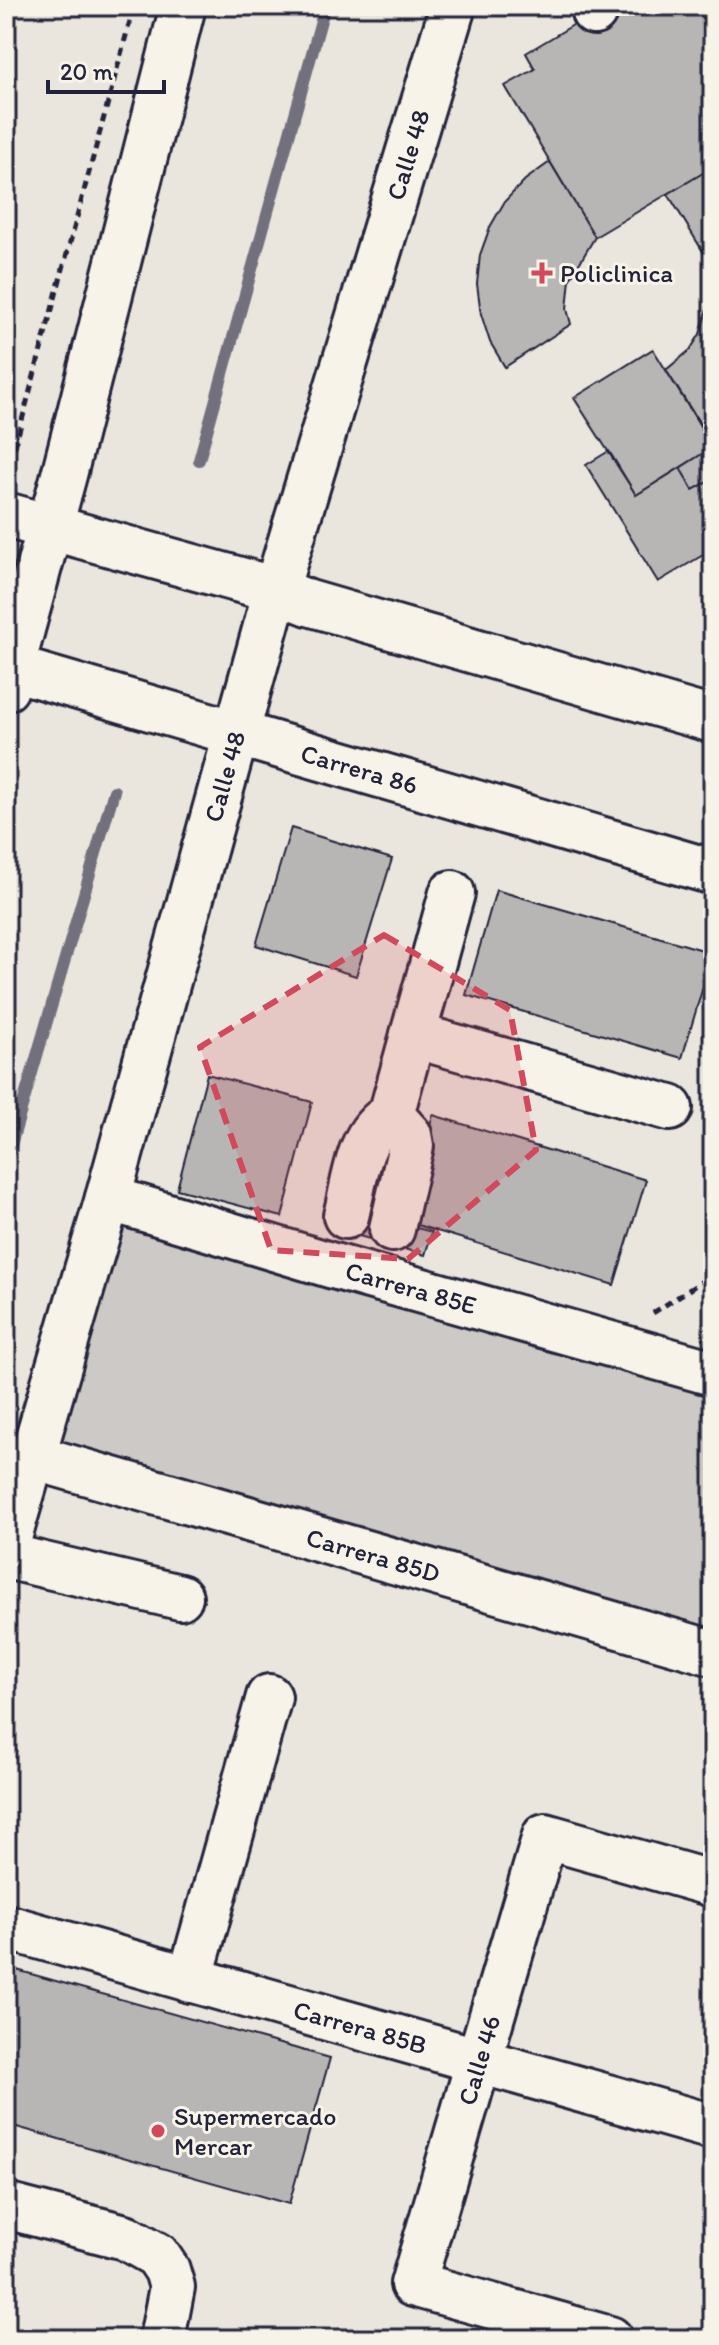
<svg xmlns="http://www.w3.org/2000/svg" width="719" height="2345" font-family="Itim,sans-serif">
  <rect width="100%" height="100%" fill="#eae6de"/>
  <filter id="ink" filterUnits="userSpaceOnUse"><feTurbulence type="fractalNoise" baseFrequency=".0125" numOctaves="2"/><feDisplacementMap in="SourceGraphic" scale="16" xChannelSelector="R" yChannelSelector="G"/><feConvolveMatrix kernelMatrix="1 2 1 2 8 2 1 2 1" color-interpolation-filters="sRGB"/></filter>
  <g filter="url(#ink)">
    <!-- green -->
    <path fill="#cdc9c6" stroke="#787680" stroke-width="2" d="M 108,1198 L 713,1373 L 713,1653 L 33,1457 Z"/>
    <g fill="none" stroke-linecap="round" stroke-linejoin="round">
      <!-- stream -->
      <path stroke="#716f7b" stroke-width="12" d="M 199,460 L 325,6
        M 6,1162 L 114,791"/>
    </g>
    <!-- building -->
    <path fill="#b8b6b5" stroke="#22223b" stroke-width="2" d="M 605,6 L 712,6 L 713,167 L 595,237 L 505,86 L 535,69 L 526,53 Z
      M 550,162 L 595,237 L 570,279 L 567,309 L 571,324 L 505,367 L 490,342 L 481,314 L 477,284 L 480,255 L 490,227 L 505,201 L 525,180 Z
      M 713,167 L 713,268 L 668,194 Z
      M 713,289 L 713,444 L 666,370 L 690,350 L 700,334 Z
      M 653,349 L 713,447 L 636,495 L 574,398 Z
      M 713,447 L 713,479 L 693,490 L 680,468 Z
      M 609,451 L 636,495 L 680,468 L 693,490 L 713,479 L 713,549 L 658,582 L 586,465 Z
      M 291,828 L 392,859 L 356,976 L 256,945 Z
      M 496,890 L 713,953 L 682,1058 L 466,995 Z
      M 207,1074 L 312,1102 L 282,1217 L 177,1189 Z
      M 433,1115 L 646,1180 L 614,1285 L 401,1220 Z
      M 333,1212 L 396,1230 L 398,1223 L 432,1232 L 425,1255 L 328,1227 Z
      M 6,1967 L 330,2058 L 289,2204 L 6,2124 Z"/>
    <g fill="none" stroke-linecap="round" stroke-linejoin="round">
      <defs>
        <g id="minor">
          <path d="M 593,6 L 594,12"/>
          <path d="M 6,515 L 276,590 L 309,603 L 713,720"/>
          <path id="s1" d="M 6,666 L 713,872"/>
          <path d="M 413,1035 L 670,1108"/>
          <path d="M 391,1115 L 409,1135 L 411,1146 L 392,1229"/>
          <path id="s2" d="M 108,1198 L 330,1265 L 713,1373"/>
          <path d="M 346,1216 C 355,1181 357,1134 391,1115 L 452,893"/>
          <path id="s3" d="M 33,1457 L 713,1653"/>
          <path d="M 6,1556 L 180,1597"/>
          <path id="s4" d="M 6,1927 L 713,2127"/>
          <path d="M 190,1980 L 269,1697"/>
          <path d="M 6,2206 L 125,2237 L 157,2255 L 167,2270 L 172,2287 L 162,2339"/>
          <path id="s5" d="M 610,2339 L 413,2284 L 545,1836 L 713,1884"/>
        </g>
        <g id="major">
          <path d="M 6,688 L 64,475 L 183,6"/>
          <path id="s6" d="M 6,1548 L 108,1198 L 276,590 L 453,6"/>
        </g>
      </defs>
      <!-- minor casing -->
      <use href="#minor" stroke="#22223b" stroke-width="50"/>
      <!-- major casing -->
      <use href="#major" stroke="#22223b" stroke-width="50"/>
      <!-- path -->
      <path stroke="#22223b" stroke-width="5" stroke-dasharray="8 6" stroke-linecap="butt" d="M 11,461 L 134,6
        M 653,1313 L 713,1274"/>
      <!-- minor -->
      <use href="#minor" stroke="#f7f3e8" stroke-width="44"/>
      <!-- major -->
      <use href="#major" stroke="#f7f3e8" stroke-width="44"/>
    </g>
  </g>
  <!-- marked area -->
  <path fill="#d1495b" fill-opacity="0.2" stroke="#d1495b" stroke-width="6" stroke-dasharray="16 10" stroke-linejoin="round" d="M 384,935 L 510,1010 L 536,1150 L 408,1259 L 271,1250 L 200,1047 Z"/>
  <!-- markers -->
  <g fill="#d1495b" stroke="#f7f3e8" stroke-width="3">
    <path d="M538 261h8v8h8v8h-8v8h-8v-8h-8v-8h8z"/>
    <circle cx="158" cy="2131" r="8"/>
  </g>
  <g text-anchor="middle" stroke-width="6" stroke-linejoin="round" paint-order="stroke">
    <!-- street labels -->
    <g font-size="26" fill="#22223b" stroke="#f7f3e8">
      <text dy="9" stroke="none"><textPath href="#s6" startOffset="1450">Calle 48</textPath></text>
      <text dy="9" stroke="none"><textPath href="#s1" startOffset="368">Carrera 86</textPath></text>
      <text dy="9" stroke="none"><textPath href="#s6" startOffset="802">Calle 48</textPath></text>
      <text dy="9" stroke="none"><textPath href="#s2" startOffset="316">Carrera 85E</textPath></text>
      <text dy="9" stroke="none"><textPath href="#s3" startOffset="354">Carrera 85D</textPath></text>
      <text dy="9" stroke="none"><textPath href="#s4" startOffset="368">Carrera 85B</textPath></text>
      <text dy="9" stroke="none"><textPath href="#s5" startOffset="438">Calle 46</textPath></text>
    </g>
    <!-- poi labels -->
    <g font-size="26" fill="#22223b" stroke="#f7f3e8" text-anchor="start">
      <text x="560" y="282">Policlinica</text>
      <text x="174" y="2125">Supermercado<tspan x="174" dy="30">Mercar</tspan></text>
    </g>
  </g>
  <!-- margin -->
  <rect width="719" height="2345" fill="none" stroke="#f7f3e8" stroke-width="32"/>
  <rect x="16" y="16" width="687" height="2313" fill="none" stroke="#22223b" stroke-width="3" filter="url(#ink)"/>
  <!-- scale -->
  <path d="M48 80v12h116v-12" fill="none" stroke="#22223b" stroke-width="4"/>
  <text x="60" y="80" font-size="24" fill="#22223b" stroke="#f7f3e8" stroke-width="6" paint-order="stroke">20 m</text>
</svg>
